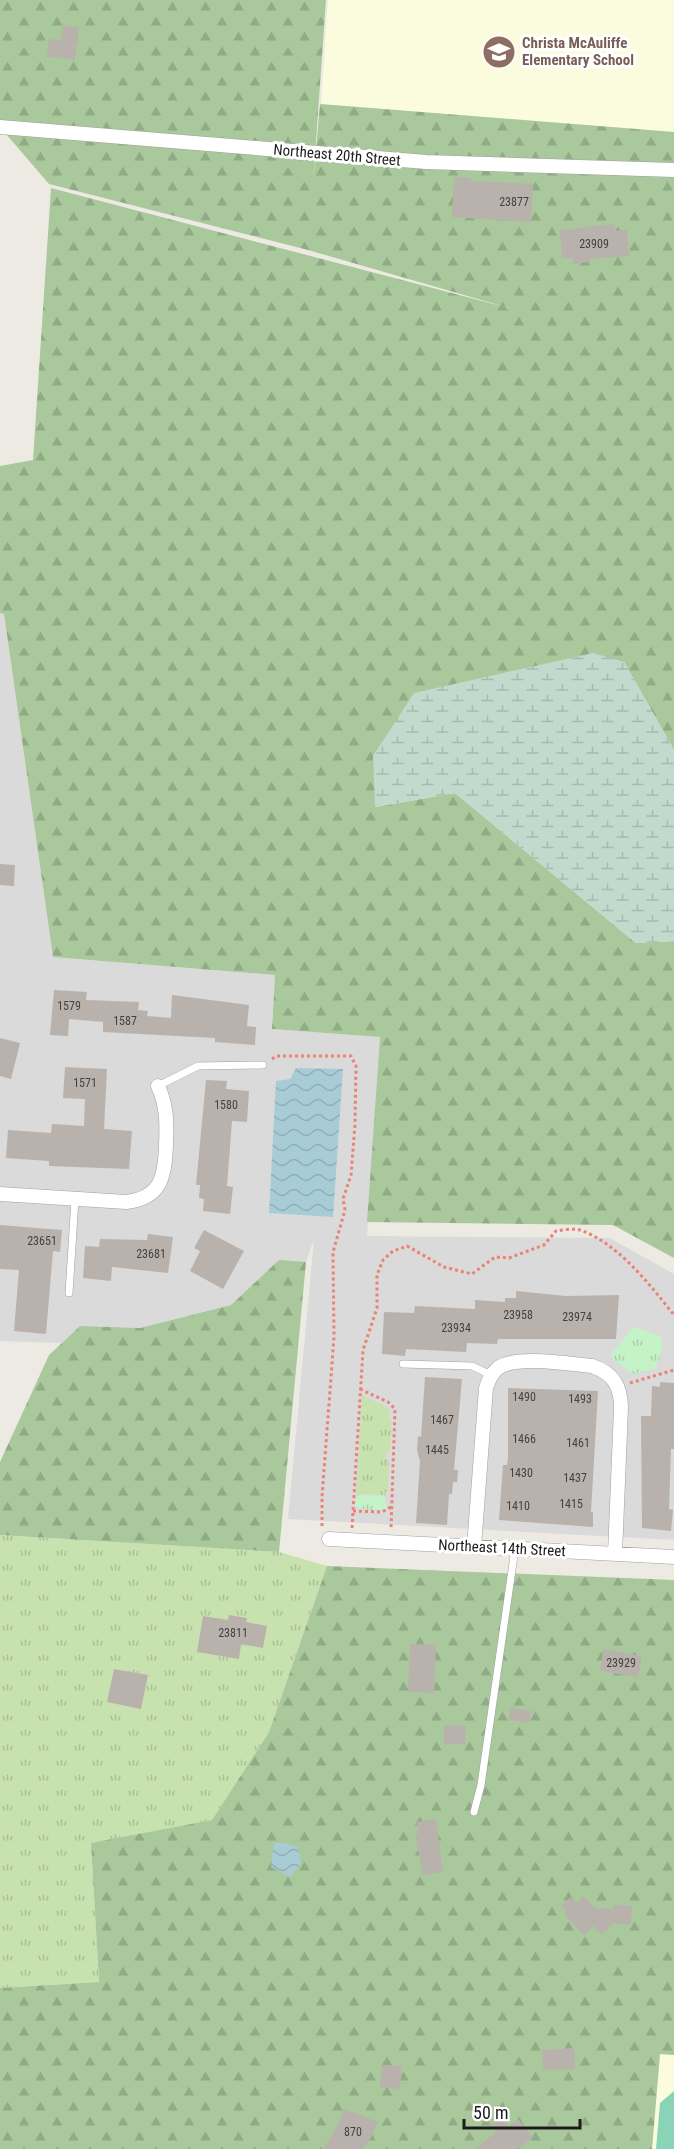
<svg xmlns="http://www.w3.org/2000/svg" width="674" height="2149" font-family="'Roboto Condensed',sans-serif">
  <defs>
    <pattern id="grass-tufts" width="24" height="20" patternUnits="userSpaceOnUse" patternTransform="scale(1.5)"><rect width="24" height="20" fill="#c7e2ae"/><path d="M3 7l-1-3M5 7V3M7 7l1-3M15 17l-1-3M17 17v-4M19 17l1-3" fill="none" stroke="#aac195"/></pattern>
    <pattern id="forest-firs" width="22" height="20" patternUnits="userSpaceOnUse" patternTransform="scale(1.5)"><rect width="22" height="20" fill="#a9c89c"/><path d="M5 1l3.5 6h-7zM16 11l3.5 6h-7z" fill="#91ab86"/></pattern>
    <pattern id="wetland-marsh" width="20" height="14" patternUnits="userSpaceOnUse" patternTransform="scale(1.5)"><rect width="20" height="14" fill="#c2d9ce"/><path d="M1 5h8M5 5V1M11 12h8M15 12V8" fill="none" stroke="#a6bab0"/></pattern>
    <pattern id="park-tufts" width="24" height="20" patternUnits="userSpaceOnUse" patternTransform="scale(1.5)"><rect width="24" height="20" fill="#c4f3c8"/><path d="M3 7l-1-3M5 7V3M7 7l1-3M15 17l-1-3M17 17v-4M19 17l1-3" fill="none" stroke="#a8d0ab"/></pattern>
    <pattern id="water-waves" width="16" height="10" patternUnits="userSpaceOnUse" patternTransform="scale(1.5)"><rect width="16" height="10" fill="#a8ccd6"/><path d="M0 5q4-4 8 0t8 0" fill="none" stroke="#90afb7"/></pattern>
  </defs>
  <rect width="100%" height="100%" fill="#edeae3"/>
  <!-- residential -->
  <path fill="#dadada" d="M 0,613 L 4,614 L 53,957 L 275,975 L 272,1029 L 380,1037 L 367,1236 L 610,1238 L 674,1274 L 674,1540 L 288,1519 L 314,1239 L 306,1262 L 279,1261 L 231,1305 L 140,1328 L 80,1326 L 61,1343 L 0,1341 Z"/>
  <!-- education -->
  <path fill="#fbfbde" d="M 328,0 L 674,0 L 674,132 L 321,104 Z
    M 660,2054 L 674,2055 L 674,2149 L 652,2149 Z"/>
  <!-- grass -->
  <path fill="url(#grass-tufts)" d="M 362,1395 L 388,1408 L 391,1413 L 389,1419 L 392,1422 L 390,1451 L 386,1452 L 385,1459 L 389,1460 L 388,1491 L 385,1493 L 387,1499 L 384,1495 L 360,1494 L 356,1497 Z
    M 0,1535 L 279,1552 L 327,1566 L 269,1732 L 212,1820 L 91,1844 L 99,1982 L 0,1988 Z"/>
  <!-- forest -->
  <path fill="url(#forest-firs)" d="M 0,0 L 326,0 L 313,184 L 320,104 L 674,132 L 674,750 L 624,662 L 375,807 L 455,793 L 636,943 L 674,941 L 674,1258 L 613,1225 L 367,1222 L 380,1037 L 272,1029 L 275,975 L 53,957 L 4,614 L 0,613 L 0,466 L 33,460 L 51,188 L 509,308 L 308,250 L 49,184 L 0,127 Z
    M 279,1260 L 306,1262 L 279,1552 L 0,1535 L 0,1462 L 49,1355 L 80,1326 L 140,1328 L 231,1305 Z
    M 327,1566 L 674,1580 L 674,2055 L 660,2054 L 652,2149 L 0,2149 L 0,1988 L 99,1982 L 91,1843 L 212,1820 L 269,1732 Z"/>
  <!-- wetland -->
  <path fill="url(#wetland-marsh)" d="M 593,653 L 624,662 L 674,750 L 674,941 L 636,943 L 455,793 L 375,807 L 373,756 L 414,693 Z"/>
  <!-- park -->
  <path fill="url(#park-tufts)" d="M 633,1327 L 661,1336 L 662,1351 L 655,1369 L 632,1374 L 610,1356 Z
    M 359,1495 L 384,1496 L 387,1507 L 384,1510 L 359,1509 L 355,1505 L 355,1498 Z"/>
  <!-- pitch -->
  <path fill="#89d4b7" d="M 674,2091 L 674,2149 L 656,2149 L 660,2103 Z"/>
  <!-- water -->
  <path fill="url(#water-waves)" d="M 296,1068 L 343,1069 L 333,1217 L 269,1213 L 276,1081 L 290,1079 Z
    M 274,1843 L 284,1843 L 298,1847 L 301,1863 L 290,1877 L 271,1867 Z"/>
  <!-- building -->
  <path fill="#b9b2ac" d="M 63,25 L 79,28 L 75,60 L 47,56 L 49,39 L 61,40 Z
    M 454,177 L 471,178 L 471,181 L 533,184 L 531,222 L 452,217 Z
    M 614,224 L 615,231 L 627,230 L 629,256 L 589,259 L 590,262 L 573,264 L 573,258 L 562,258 L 560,230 Z
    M 0,864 L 15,865 L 14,886 L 0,885 Z
    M 54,990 L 87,992 L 86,1000 L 139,1002 L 138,1010 L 148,1011 L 147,1016 L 171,1018 L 172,995 L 249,1005 L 247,1026 L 256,1027 L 255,1045 L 215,1042 L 215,1038 L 103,1032 L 103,1022 L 69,1019 L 68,1036 L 50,1035 Z
    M 0,1038 L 20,1043 L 11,1079 L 0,1076 Z
    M 65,1067 L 107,1069 L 104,1129 L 132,1131 L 129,1169 L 49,1166 L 49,1161 L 6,1158 L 8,1130 L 51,1133 L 52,1124 L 84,1126 L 85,1099 L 63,1098 Z
    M 206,1080 L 227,1081 L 226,1089 L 249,1091 L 247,1122 L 232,1121 L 227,1186 L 233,1187 L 230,1214 L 203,1211 L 204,1199 L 199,1198 L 200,1185 L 196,1185 Z
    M 0,1225 L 62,1230 L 60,1252 L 53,1251 L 46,1334 L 14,1331 L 19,1270 L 0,1269 Z
    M 204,1230 L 244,1251 L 223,1289 L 190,1271 L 200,1251 L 194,1248 Z
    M 148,1234 L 173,1237 L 168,1273 L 112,1267 L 111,1281 L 83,1278 L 85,1246 L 99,1247 L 100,1239 L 147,1240 Z
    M 516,1291 L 566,1296 L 619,1295 L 616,1339 L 498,1339 L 497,1344 L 467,1343 L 466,1352 L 406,1349 L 405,1356 L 382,1354 L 384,1312 L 414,1313 L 415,1306 L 475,1309 L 475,1300 L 505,1302 L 505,1298 L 516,1298 Z
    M 425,1377 L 462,1379 L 454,1470 L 458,1470 L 457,1482 L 453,1482 L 452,1494 L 449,1494 L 447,1525 L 416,1523 L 420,1461 L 417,1450 L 418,1436 L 421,1437 Z
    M 660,1382 L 674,1383 L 674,1449 L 671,1449 L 669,1509 L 673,1510 L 671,1531 L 642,1528 L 641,1416 L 651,1416 L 652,1386 L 660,1387 Z
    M 508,1388 L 598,1391 L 591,1512 L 593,1512 L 593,1527 L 499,1520 L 503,1465 L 507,1465 L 508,1457 Z
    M 229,1615 L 247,1618 L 246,1622 L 267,1626 L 263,1648 L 241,1644 L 239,1659 L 197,1652 L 203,1616 L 228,1620 Z
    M 410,1644 L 436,1645 L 434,1693 L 408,1692 Z
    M 603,1649 L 642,1656 L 638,1677 L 600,1671 Z
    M 114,1669 L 148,1675 L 141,1709 L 107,1702 Z
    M 511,1708 L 531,1711 L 529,1723 L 509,1720 Z
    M 444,1725 L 466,1726 L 465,1744 L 444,1744 Z
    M 436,1819 L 443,1872 L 423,1875 L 415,1834 L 418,1834 L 417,1822 Z
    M 583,1896 L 595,1908 L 613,1909 L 614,1905 L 632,1906 L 631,1925 L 614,1923 L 602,1934 L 594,1926 L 584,1935 L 564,1914 L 567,1912 L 561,1906 L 571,1897 L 576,1903 Z
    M 574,2048 L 575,2069 L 543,2070 L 542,2050 Z
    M 382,2065 L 402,2066 L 400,2089 L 380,2087 Z
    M 344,2109 L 378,2122 L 370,2139 L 363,2149 L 323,2149 L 338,2125 Z
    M 500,2116 L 509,2126 L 518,2119 L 533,2137 L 518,2149 L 475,2149 L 496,2132 L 490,2124 Z"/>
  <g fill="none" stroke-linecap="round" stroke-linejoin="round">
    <defs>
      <path id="service" d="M 158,1086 L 198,1066 L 263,1065
        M 69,1293 L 75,1199
        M 403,1364 L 472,1366 L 491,1375
        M 474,1812 L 481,1785 L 515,1549"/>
      <path id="minor" d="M 0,127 L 426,162 L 674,170
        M 0,1194 L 126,1202 C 161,1198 165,1177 166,1145 C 167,1123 167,1106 158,1086
        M 329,1539 L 674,1557
        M 474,1547 L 486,1388 C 489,1380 491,1374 498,1368 C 516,1355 569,1364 592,1366 C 613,1373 621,1386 621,1408 L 615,1554"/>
    </defs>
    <!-- service casing -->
    <use href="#service" stroke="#a0a0a0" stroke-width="8"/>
    <!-- minor casing -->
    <use href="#minor" stroke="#a0a0a0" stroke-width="15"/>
    <!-- path -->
    <path stroke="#eb8276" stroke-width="3" stroke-dasharray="3 3" stroke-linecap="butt" d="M 272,1059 L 276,1056 L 351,1056 L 356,1066 L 355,1124 L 351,1175 L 343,1199 L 345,1210 L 333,1252 L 334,1337 L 322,1497 L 322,1528
      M 630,1383 L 674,1370
      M 360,1389 L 388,1402 L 395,1409 L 391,1528
      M 353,1511 L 382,1512 L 391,1507
      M 352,1528 L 363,1350 L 377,1308 L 377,1275 L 383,1260 L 393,1251 L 407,1246 L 444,1267 L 472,1274 L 495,1257 L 509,1258 L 544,1245 L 556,1231 C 563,1230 573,1228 580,1230 C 618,1243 650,1285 674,1315"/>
    <!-- service -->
    <use href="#service" stroke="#fff" stroke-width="7"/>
    <!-- minor -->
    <use href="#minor" stroke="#fff" stroke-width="14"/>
  </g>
  <!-- icons -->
  <defs>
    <symbol id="school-disc" viewBox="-11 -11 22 22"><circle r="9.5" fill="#8d6e63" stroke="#fff"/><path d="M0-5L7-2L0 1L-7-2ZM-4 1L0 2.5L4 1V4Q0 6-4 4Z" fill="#fff"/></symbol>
  </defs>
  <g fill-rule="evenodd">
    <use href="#school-disc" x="480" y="33" width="38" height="38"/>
  </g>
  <g text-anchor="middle" stroke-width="6" stroke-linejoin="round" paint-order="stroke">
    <!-- number labels -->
    <g font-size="12" fill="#434240">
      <text x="514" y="206">23877</text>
      <text x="594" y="248">23909</text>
      <text x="69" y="1010">1579</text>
      <text x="125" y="1025">1587</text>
      <text x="85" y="1087">1571</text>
      <text x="226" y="1109">1580</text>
      <text x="42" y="1245">23651</text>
      <text x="151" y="1258">23681</text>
      <text x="518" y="1319">23958</text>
      <text x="577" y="1321">23974</text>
      <text x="456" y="1332">23934</text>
      <text x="524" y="1401">1490</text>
      <text x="580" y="1403">1493</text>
      <text x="442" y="1424">1467</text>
      <text x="524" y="1443">1466</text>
      <text x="578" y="1447">1461</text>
      <text x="437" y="1454">1445</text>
      <text x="521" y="1477">1430</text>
      <text x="575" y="1482">1437</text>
      <text x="571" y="1508">1415</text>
      <text x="518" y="1510">1410</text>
      <text x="233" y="1637">23811</text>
      <text x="621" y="1667">23929</text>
      <text x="353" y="2136">870</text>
    </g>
    <!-- education labels -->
    <g font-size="15" font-weight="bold" fill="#785e54" stroke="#fff" text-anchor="start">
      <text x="522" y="48">Christa McAuliffe<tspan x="522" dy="17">Elementary School</tspan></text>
    </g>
    <!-- street labels -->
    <g font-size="15" fill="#1c1c1c" stroke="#fff">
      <text transform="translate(337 155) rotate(5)" y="5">Northeast 20th Street</text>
      <text transform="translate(502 1548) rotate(3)" y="5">Northeast 14th Street</text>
    </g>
  </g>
  <!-- scale -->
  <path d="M464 2119v9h116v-9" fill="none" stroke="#1c1c1c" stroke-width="3"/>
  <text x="473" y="2119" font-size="18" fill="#1c1c1c" stroke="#ffffff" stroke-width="4.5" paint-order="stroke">50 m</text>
</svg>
